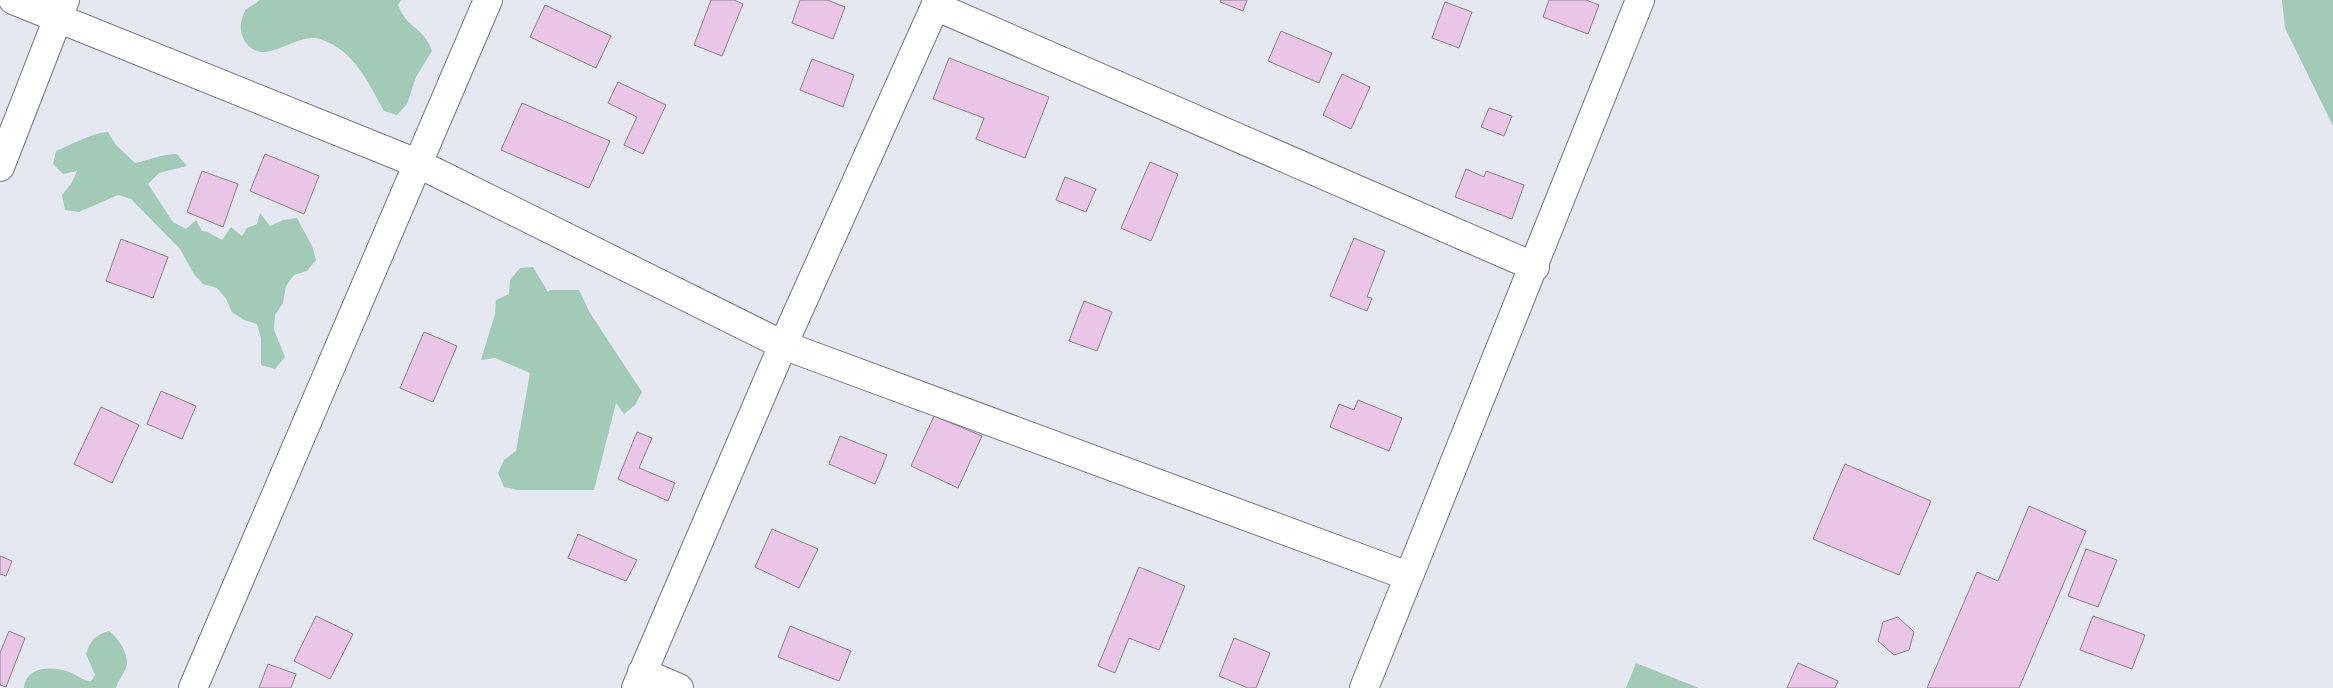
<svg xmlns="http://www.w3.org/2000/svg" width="2333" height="688" font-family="'Archivo Narrow',sans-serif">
  <rect width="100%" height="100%" fill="#e6e8f1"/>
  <!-- green -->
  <path fill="#a3cab7" d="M 259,0 L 401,0 L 398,5 C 407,29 424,27 432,51 L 416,77 L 407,104 L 397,115 L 384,111 C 367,81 355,51 320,39 C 295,31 263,71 244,40 C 239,31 240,21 245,11 C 248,6 256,5 259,0 Z
    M 2282,0 L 2333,0 L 2333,126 L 2285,28 Z
    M 108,132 L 116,145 L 135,163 C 150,160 162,154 177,154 L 187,166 L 159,173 L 148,184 L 173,222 L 186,229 L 196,220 L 202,231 L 208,232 L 222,240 L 231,227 L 242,236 L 247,228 L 257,224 L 260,213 L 270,226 L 283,220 L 297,218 L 312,246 L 316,260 L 307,271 L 294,275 L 286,286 L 283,303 L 275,315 L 274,330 L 285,357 L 275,369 L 261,365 L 261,338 L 257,324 L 244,320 L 232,312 L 226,299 L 217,288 L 203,284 L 194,274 L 180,249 L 131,199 L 118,195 L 79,212 L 65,210 L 62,195 L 71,184 L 77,171 L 63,174 L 53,164 L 56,151 C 73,144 89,134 108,132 Z
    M 533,267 L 548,292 L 550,290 L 579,290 L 590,313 L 642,392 L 635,405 L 624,414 L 616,403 L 594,490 L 518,490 L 504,487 L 498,473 L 504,460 L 516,451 L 530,373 L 495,358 L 481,360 L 495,314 L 496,300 L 509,294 L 510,280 L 520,268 Z
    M 109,631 C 119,638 132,658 125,670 C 122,677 118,680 116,688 L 24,688 C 26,666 53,666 69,672 C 78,675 82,681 91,681 L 95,675 L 86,654 C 90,640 96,635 109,631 Z
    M 1636,663 L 1699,688 L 1626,688 Z"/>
  <!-- building -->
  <path fill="#ebc5e7" stroke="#8a8389" d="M 711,0 L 734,0 L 743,4 L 722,56 L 694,45 Z
    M 800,0 L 827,0 L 845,7 L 833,39 L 792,23 Z
    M 1221,0 L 1247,0 L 1243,11 L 1220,2 Z
    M 1549,0 L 1586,0 L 1599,5 L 1588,34 L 1543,17 Z
    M 1445,2 L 1472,12 L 1459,48 L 1432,38 Z
    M 545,5 L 611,36 L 596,68 L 530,37 Z
    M 1281,31 L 1332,53 L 1319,83 L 1268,61 Z
    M 949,58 L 1049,97 L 1025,158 L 976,139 L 984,118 L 933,99 Z
    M 812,59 L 854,75 L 843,107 L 800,90 Z
    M 1342,74 L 1370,87 L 1351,129 L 1323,115 Z
    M 618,82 L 666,105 L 643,154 L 624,145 L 637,117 L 608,103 Z
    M 522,103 L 610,141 L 589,188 L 501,150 Z
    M 1489,108 L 1512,116 L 1504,136 L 1481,127 Z
    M 265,154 L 319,176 L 304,214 L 250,191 Z
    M 1150,162 L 1178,174 L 1151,241 L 1121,228 Z
    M 1466,169 L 1484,177 L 1486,171 L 1524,185 L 1512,219 L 1455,197 Z
    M 202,171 L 238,184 L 223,227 L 187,212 Z
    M 1065,177 L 1096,189 L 1086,212 L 1056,200 Z
    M 1354,238 L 1385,251 L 1367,297 L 1372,298 L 1367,311 L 1330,296 Z
    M 121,239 L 168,257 L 153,298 L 106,281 Z
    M 1084,301 L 1112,312 L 1097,351 L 1069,341 Z
    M 424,332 L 457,346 L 433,402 L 400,388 Z
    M 161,391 L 196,406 L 182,439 L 147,424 Z
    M 1358,400 L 1402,418 L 1389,451 L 1330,427 L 1339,404 L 1354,410 Z
    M 101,407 L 139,425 L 112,483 L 74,464 Z
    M 934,416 L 982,436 L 958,488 L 911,466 Z
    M 637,432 L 652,438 L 639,468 L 675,483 L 668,501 L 618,479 Z
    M 840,436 L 887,455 L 875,484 L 829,464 Z
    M 1845,464 L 1931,501 L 1899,575 L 1813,539 Z
    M 2029,506 L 2086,531 L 2019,688 L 1927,688 L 1977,572 L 1998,581 Z
    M 772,529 L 818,549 L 799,588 L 755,567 Z
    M 578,534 L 637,560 L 626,581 L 568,558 Z
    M 2086,549 L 2117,560 L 2098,607 L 2068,596 Z
    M 0,556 L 12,561 L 6,576 L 0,574 Z
    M 1139,567 L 1185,586 L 1159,650 L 1129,638 L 1115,673 L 1098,666 Z
    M 316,616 L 353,634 L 330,679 L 294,661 Z
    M 2093,616 L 2145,635 L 2132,669 L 2080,650 Z
    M 1898,617 L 1914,632 L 1909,650 L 1894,655 L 1878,641 L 1883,622 Z
    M 790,626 L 851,651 L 839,681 L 778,657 Z
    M 9,631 L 25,638 L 6,687 L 0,685 L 0,653 Z
    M 1234,638 L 1270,653 L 1256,688 L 1248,688 L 1219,676 Z
    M 1798,663 L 1838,681 L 1835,688 L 1787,688 Z
    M 268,664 L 296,674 L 291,688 L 259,688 Z"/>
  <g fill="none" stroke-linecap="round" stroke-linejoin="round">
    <defs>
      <path id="street" d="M 13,0 L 419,164 L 783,345 L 1408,576
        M 935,6 L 1535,267
        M 0,167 L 65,0
        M 642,672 L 679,688
        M 193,688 L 488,0
        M 636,688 L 783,345 L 938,0
        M 1364,688 L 1640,0"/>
    </defs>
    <!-- street casing -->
    <use href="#street" stroke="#73757c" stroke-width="30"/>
    <!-- street -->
    <use href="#street" stroke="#fff" stroke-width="28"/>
  </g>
</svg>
